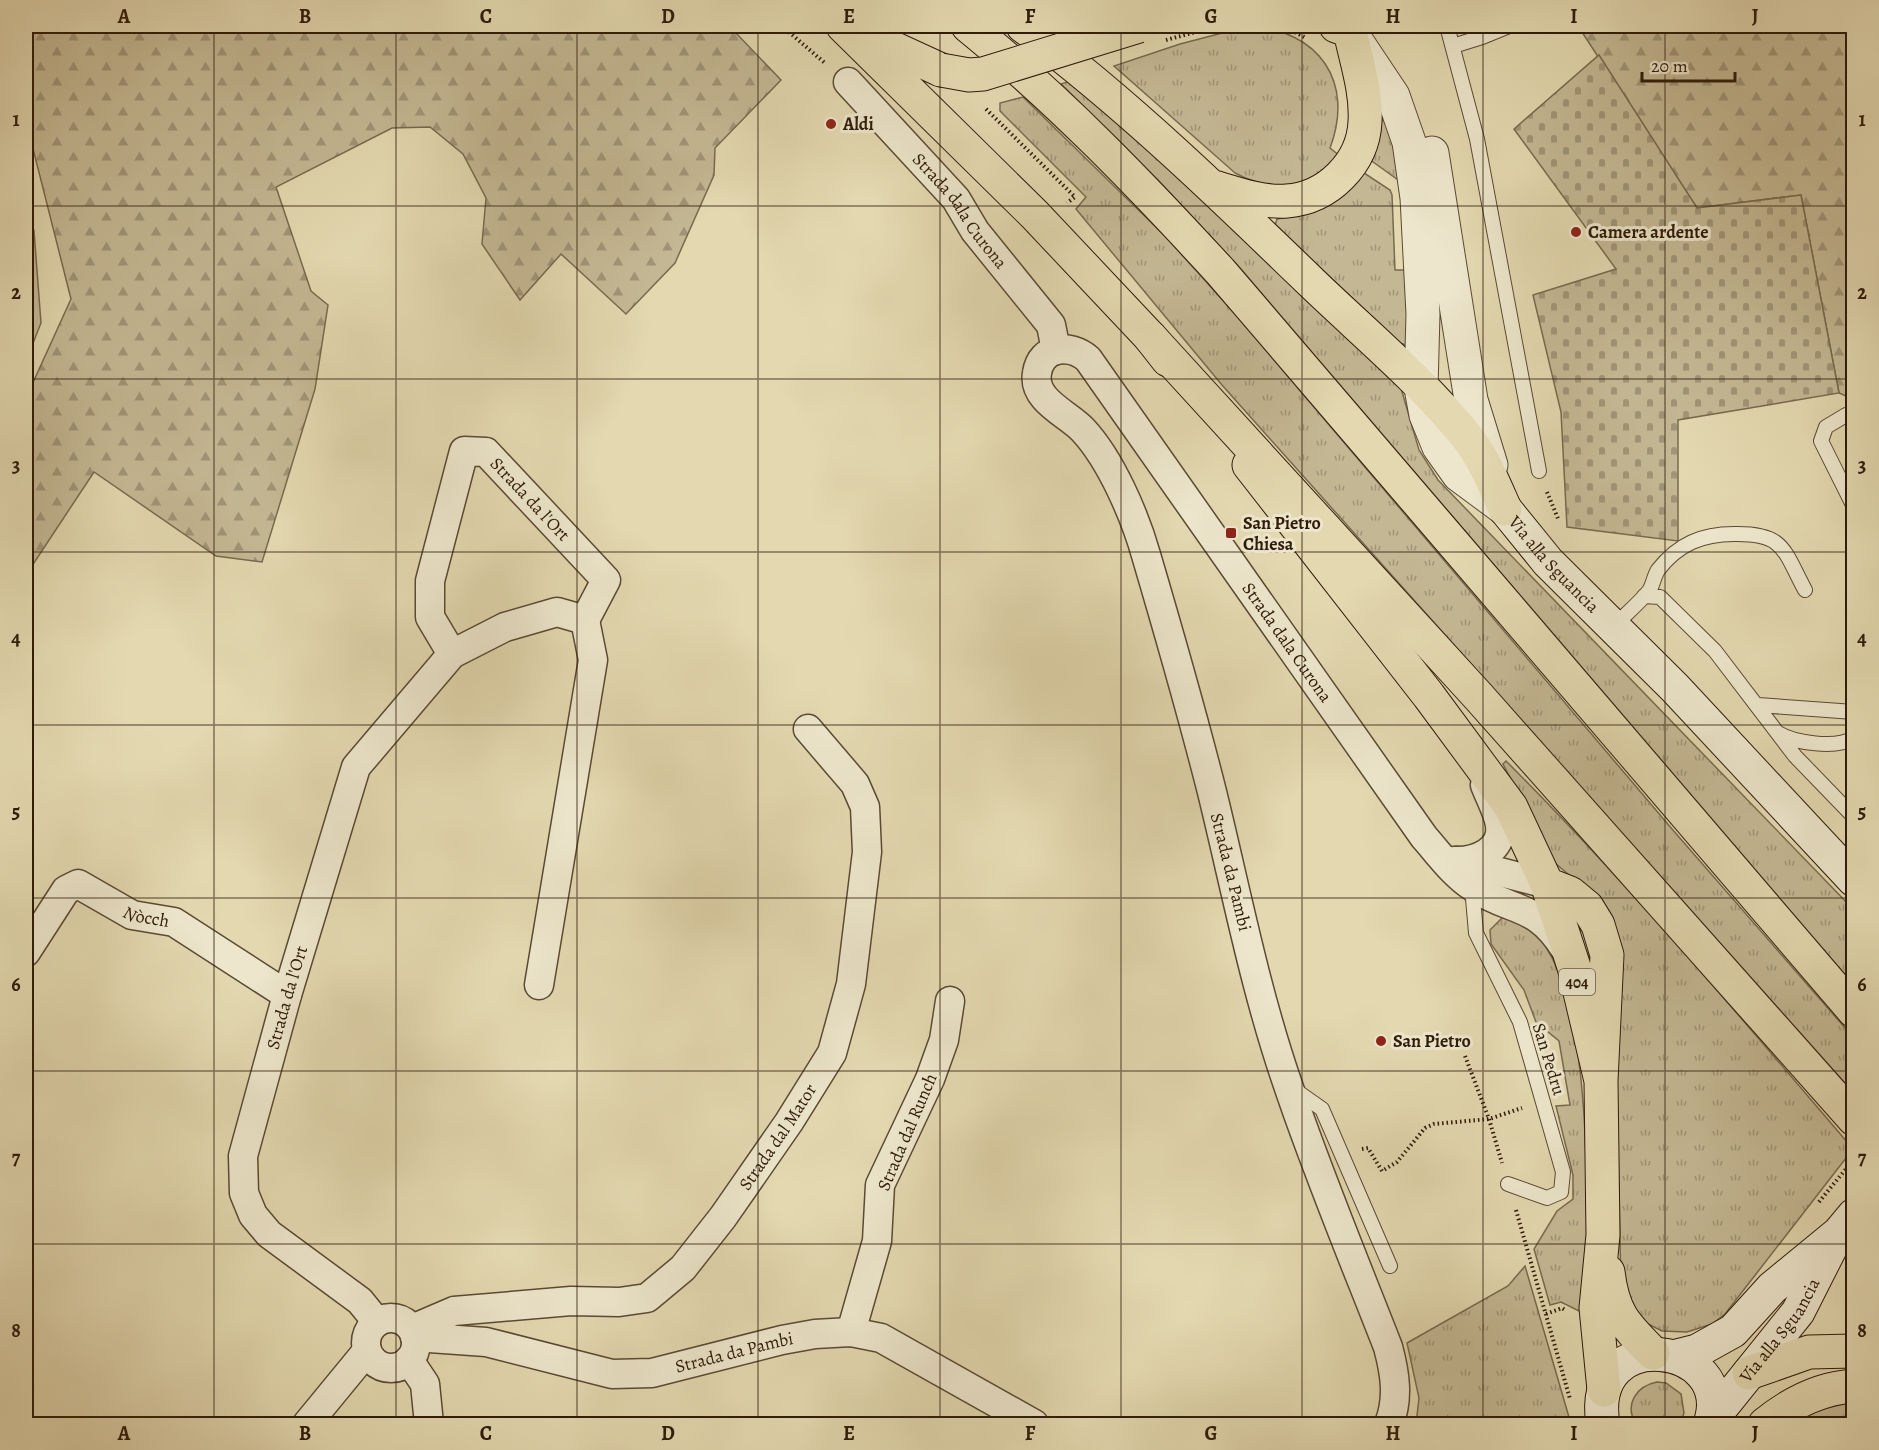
<svg xmlns="http://www.w3.org/2000/svg" width="1879" height="1450" font-family="Alegreya,serif">
  <defs>
    <pattern id="grass-tufts" width="24" height="20" patternUnits="userSpaceOnUse" patternTransform="scale(1.5)"><rect width="24" height="20" fill="#c4b894"/><path d="M3 7l-1-3M5 7V3M7 7l1-3M15 17l-1-3M17 17v-4M19 17l1-3" fill="none" stroke="#a09577"/></pattern>
    <pattern id="forest-firs" width="22" height="20" patternUnits="userSpaceOnUse" patternTransform="scale(1.5)"><rect width="22" height="20" fill="#c4b894"/><path d="M5 1l3.5 6h-7zM16 11l3.5 6h-7z" fill="#a09577"/></pattern>
    <pattern id="cemetery-stones" width="16" height="16" patternUnits="userSpaceOnUse" patternTransform="scale(1.5)"><rect width="16" height="16" fill="#c4b894"/><path d="M2 7V4a2 2 0 0 1 4 0v3zM10 15v-3a2 2 0 0 1 4 0v3z" fill="#a09577"/></pattern>
  </defs>
  <rect width="100%" height="100%" fill="#e3d8b0"/>
  <filter id="stains"><feTurbulence type="fractalNoise" baseFrequency=".00333" numOctaves="4"/><feColorMatrix values="0 0 0 0 .2 0 0 0 0 .09 0 0 0 0 .02 0 0 0 .5 -.17"/></filter>
  <radialGradient id="worn" r=".72"><stop offset=".6" stop-color="#630" stop-opacity="0"/><stop offset="1" stop-color="#630" stop-opacity=".3"/></radialGradient>
  <!-- grass -->
  <path fill="url(#grass-tufts)" stroke="#786a4e" stroke-width="1.5" d="M 1249,26 C 1319,30 1355,82 1330,148 L 1340,156 C 1312,189 1272,193 1235,173 L 1114,66 L 1180,44 Z
    M 1076,79 L 1400,385 L 1419,450 L 1438,480 L 1853,909 L 1853,984 L 1240,268 L 1159,181 L 1061,84 Z
    M 1023,97 L 1165,236 L 1235,314 L 1672,829 L 1853,1037 L 1853,1092 L 1222,385 L 1076,209 L 1086,197 L 1000,111 L 1000,103 Z
    M 1383,117 L 1388,121 L 1401,182 L 1369,159 Z
    M 1361,171 L 1390,190 L 1392,195 L 1395,270 L 1405,270 L 1410,338 L 1406,345 L 1400,343 L 1275,225 L 1277,219 L 1288,217 Z
    M 1506,761 C 1629,884 1741,1018 1853,1149 L 1725,1314 L 1712,1324 L 1687,1332 L 1662,1331 L 1642,1321 L 1621,1291 L 1617,1088 L 1582,886 L 1555,863 L 1503,764 Z
    M 1503,917 C 1604,927 1585,1236 1586,1311 L 1581,1312 L 1561,1302 L 1550,1305 L 1534,1249 L 1557,1211 L 1573,1199 L 1573,1175 L 1556,1106 L 1570,1105 L 1559,1041 L 1536,1022 L 1524,990 L 1491,944 L 1490,930 Z
    M 1525,1266 L 1571,1424 L 1416,1424 L 1419,1398 L 1407,1343 L 1508,1286 Z
    M 1657,1382 L 1666,1383 L 1681,1394 L 1684,1413 L 1680,1424 L 1636,1424 C 1624,1405 1636,1386 1657,1382 Z
    M 1853,1398 L 1853,1424 L 1785,1424 L 1810,1409 Z"/>
  <!-- forest -->
  <path fill="url(#forest-firs)" stroke="#786a4e" stroke-width="1.5" d="M 26,26 L 723,26 L 736,33 L 781,80 L 715,148 L 714,175 L 675,263 L 626,314 L 561,254 L 520,300 L 482,244 L 486,198 L 463,154 L 430,127 L 392,128 L 276,187 L 311,291 L 328,305 L 315,389 L 262,562 L 216,556 L 94,472 L 26,575 L 26,398 L 71,299 L 26,121 Z
    M 1578,26 L 1853,26 L 1853,399 L 1839,393 L 1801,195 L 1697,208 Z"/>
  <!-- cemetery -->
  <path fill="url(#cemetery-stones)" stroke="#786a4e" stroke-width="1.5" d="M 1599,55 L 1697,208 L 1801,195 L 1839,393 L 1678,420 L 1678,541 L 1567,527 L 1561,412 L 1533,295 L 1616,269 L 1514,129 Z"/>
  <!-- pitch -->
  <path fill="#c4b894" stroke="#786a4e" stroke-width="1.5" d="M 26,206 L 34,231 L 41,323 L 26,361 Z"/>
  <g fill="none" stroke-linecap="round" stroke-linejoin="round">
    <defs>
      <path id="service" d="M 1447,26 L 1477,139 L 1539,471
        M 1453,46 L 1482,37 L 1509,26
        M 1854,416 L 1846,415 L 1826,427 L 1821,441 L 1854,507
        M 1644,596 L 1660,597 L 1715,651 L 1795,756 L 1854,817
        M 1613,627 C 1625,615 1639,603 1649,591 C 1653,585 1654,576 1658,570 C 1678,544 1702,534 1734,534 C 1784,533 1783,549 1805,590
        M 1758,705 L 1854,712
        M 1778,733 C 1794,743 1836,749 1854,738
        M 1472,887 L 1476,933 L 1520,1022 L 1563,1172 L 1561,1192 L 1547,1198 L 1508,1184
        M 1295,1090 L 1322,1109 L 1390,1266"/>
      <g id="minor">
        <path id="s1" d="M 848,82 L 956,199 L 975,231 L 1051,325 L 1056,350"/>
        <path id="s2" d="M 452,654 L 430,617 L 430,581 L 464,451 L 486,452 L 606,580 L 585,620"/>
        <path d="M 1454,861 C 1475,862 1504,851 1500,825 C 1498,812 1490,798 1485,785"/>
        <path d="M 1457,861 L 1547,884"/>
        <path id="s3" d="M 26,952 L 66,890 L 78,884 L 132,915 L 174,922 L 287,995"/>
        <circle cx="391" cy="1343" r="25"/>
        <path id="s4" d="M 377,1322 L 360,1301 L 269,1234 L 253,1215 L 244,1193 L 243,1156 L 287,995 L 356,767 L 452,654 L 505,627 L 557,612 L 585,620 L 593,660 L 539,985"/>
        <path id="s5" d="M 412,1329 L 454,1311 L 571,1301 L 619,1302 L 647,1298 L 683,1268 L 723,1217 L 789,1122 L 832,1053 L 851,984 L 867,852 L 865,807 L 855,784 L 808,729"/>
        <path d="M 851,1332 L 877,1241 L 880,1185 L 930,1079 L 944,1040 L 950,1001"/>
        <path id="s6" d="M 415,1337 L 486,1342 L 612,1374 L 652,1373 L 782,1340 L 815,1334 L 851,1332 L 881,1338 L 1034,1424"/>
        <path d="M 409,1360 L 425,1384 L 429,1424"/>
        <path d="M 307,1424 L 367,1351"/>
        <path id="s7" d="M 1389,1424 C 1399,1398 1395,1373 1388,1347 C 1354,1260 1318,1174 1288,1085 C 1255,990 1236,890 1212,792 C 1192,713 1169,633 1146,555 C 1135,516 1111,460 1083,430 C 1068,414 1032,400 1037,373 C 1041,346 1070,343 1088,359 L 1424,837 C 1439,854 1454,875 1473,887 C 1512,913 1536,902 1565,949"/>
      </g>
      <path id="tertiary" d="M 1349,30 L 1393,96 L 1409,142 L 1417,198 L 1423,314 L 1421,388 L 1426,415 L 1439,447 L 1459,475 L 1505,509
        M 1432,153 L 1471,400 L 1491,465"/>
      <g id="secondary">
        <path id="s8" d="M 1505,509 L 1548,562 L 1675,688 L 1854,880"/>
        <path d="M 1677,1356 L 1697,1351 L 1733,1331 L 1772,1288 L 1839,1233 L 1854,1215"/>
        <path id="s9" d="M 1712,1419 L 1798,1312 L 1832,1245"/>
        <path d="M 1603,1424 C 1586,1321 1738,1342 1710,1424"/>
      </g>
      <path id="primary" d="M 843,26 L 1035,215 L 1150,337 L 1168,360
        M 1023,26 C 1126,103 1219,193 1312,283 C 1364,333 1422,381 1467,437 C 1484,459 1494,484 1505,509
        M 867,36 L 941,70
        M 1214,187 C 1237,194 1263,203 1287,201 C 1328,198 1363,163 1365,122 C 1367,92 1356,60 1350,31 L 1336,26
        M 1249,465 L 1429,696 L 1511,807 L 1547,884 L 1574,967 L 1601,1081
        M 1547,884 L 1570,893 L 1587,907 L 1598,925 L 1607,955 L 1601,1081 L 1603,1235 L 1596,1308 L 1604,1390
        M 1608,1272 C 1613,1314 1625,1325 1653,1353"/>
      <path id="motorway" d="M 968,26 C 1059,100 1140,184 1220,271 L 1854,1011
        M 1150,337 L 1478,696 L 1854,1119
        M 1749,1373 L 1809,1352 L 1854,1351
        M 1765,1424 C 1791,1403 1820,1388 1854,1386"/>
    </defs>
    <!-- service casing -->
    <use href="#service" stroke="#5a4a33" stroke-width="16"/>
    <!-- minor casing -->
    <use href="#minor" stroke="#5a4a33" stroke-width="31"/>
    <!-- tertiary casing -->
    <use href="#tertiary" stroke="#5a4a33" stroke-width="35"/>
    <!-- secondary casing -->
    <use href="#secondary" stroke="#2d1b09" stroke-width="35"/>
    <!-- primary casing -->
    <use href="#primary" stroke="#2d1b09" stroke-width="35"/>
    <!-- motorway casing -->
    <use href="#motorway" stroke="#2d1b09" stroke-width="35"/>
    <!-- path -->
    <path stroke="#2d1b09" stroke-width="4" stroke-dasharray="1.5 3" stroke-linecap="butt" d="M 782,26 L 826,64
      M 1283,26 L 1306,38
      M 1166,40 L 1218,26
      M 986,109 L 1075,197 L 1067,203
      M 1547,492 L 1559,521
      M 1465,1056 L 1489,1119 L 1502,1163
      M 1362,1149 L 1368,1148 L 1382,1171 L 1397,1162 L 1425,1128 L 1434,1124 L 1489,1119 L 1522,1108
      M 1819,1202 L 1854,1159
      M 1516,1210 L 1570,1399
      M 1546,1314 L 1562,1308 L 1565,1310"/>
    <!-- service -->
    <use href="#service" stroke="#ede6cc" stroke-width="14"/>
    <!-- minor -->
    <use href="#minor" stroke="#ede6cc" stroke-width="28"/>
    <!-- tertiary -->
    <use href="#tertiary" stroke="#ede6cc" stroke-width="33"/>
    <!-- secondary -->
    <use href="#secondary" stroke="#ede6cc" stroke-width="33"/>
    <!-- primary -->
    <use href="#primary" stroke="#e3d8b0" stroke-width="33"/>
    <!-- motorway -->
    <use href="#motorway" stroke="#e3d8b0" stroke-width="33"/>
    <defs>
      <path id="primary-bridge" d="M 941,70 L 969,75 L 983,74 L 1139,26"/>
    </defs>
    <!-- primary-bridge casing -->
    <use href="#primary-bridge" stroke="#2d1b09" stroke-width="35" stroke-linecap="butt"/>
    <!-- primary-bridge -->
    <use href="#primary-bridge" stroke="#e3d8b0" stroke-width="33"/>
  </g>
  <!-- grid -->
  <path fill="none" stroke="#2d1b09" stroke-width="1.5" stroke-opacity="0.55" d="M 214,26 L 214,1424M 396,26 L 396,1424M 577,26 L 577,1424M 758,26 L 758,1424M 940,26 L 940,1424M 1121,26 L 1121,1424M 1302,26 L 1302,1424M 1483,26 L 1483,1424M 1665,26 L 1665,1424M 26,206 L 1854,206M 26,379 L 1854,379M 26,552 L 1854,552M 26,725 L 1854,725M 26,898 L 1854,898M 26,1071 L 1854,1071M 26,1244 L 1854,1244"/>
  <!-- markers -->
  <g fill="#8f2418" stroke="#ede6cc" stroke-width="2">
    <circle cx="831" cy="124" r="6"/>
    <circle cx="1576" cy="232" r="6"/>
    <rect x="1225" y="527" width="12" height="12" rx="3"/>
    <circle cx="1381" cy="1041" r="6"/>
  </g>
  <g text-anchor="middle" stroke-width="6" stroke-linejoin="round" paint-order="stroke">
    <!-- shield labels -->
    <rect fill="#ede6cc" stroke="#675844" stroke-width="1.5" x="1559" y="969" width="36" height="26" rx="4.5"/>
    <g font-size="16" font-weight="bold" fill="#2d1b09">
      <text x="1577" y="988">404</text>
    </g>
    <!-- poi labels -->
    <g font-size="18" font-weight="bold" fill="#2d1b09" stroke="#ede6cc" text-anchor="start">
      <text x="843" y="130">Aldi</text>
      <text x="1588" y="238">Camera ardente</text>
      <text x="1243" y="529">San Pietro<tspan x="1243" dy="21">Chiesa</tspan></text>
      <text x="1393" y="1047">San Pietro</text>
    </g>
    <!-- street labels -->
    <g font-size="18" fill="#2d1b09" stroke="#ede6cc">
      <text dy="6" stroke="none"><textPath href="#s1" startOffset="171">Strada dala Curona</textPath></text>
      <text dy="6" stroke="none"><textPath href="#s2" startOffset="300">Strada da l'Ort</textPath></text>
      <text dy="6" stroke="none"><textPath href="#s8" startOffset="74">Via alla Sguancia</textPath></text>
      <text dy="6" stroke="none"><textPath href="#s7" startOffset="1538">Strada dala Curona</textPath></text>
      <text transform="translate(1231 872) rotate(76)" y="6">Strada da Pambi</text>
      <text dy="6" stroke="none"><textPath href="#s3" startOffset="164">Nòcch</textPath></text>
      <text dy="6" stroke="none"><textPath href="#s4" startOffset="390">Strada da l'Ort</textPath></text>
      <text transform="translate(1549 1059) rotate(73)" y="6">San Pedru</text>
      <text transform="translate(907 1132) rotate(-67)" y="6">Strada dal Runch</text>
      <text dy="6" stroke="none"><textPath href="#s5" startOffset="448">Strada dal Mator</textPath></text>
      <text dy="6" stroke="none"><textPath href="#s9" startOffset="112">Via alla Sguancia</textPath></text>
      <text dy="6" stroke="none"><textPath href="#s6" startOffset="326">Strada da Pambi</textPath></text>
    </g>
  </g>
  <!-- margin -->
  <rect width="1879" height="1450" fill="none" stroke="#e3d8b0" stroke-width="66"/>
  <!-- scale -->
  <path d="M1642 72v9h93v-9" fill="none" stroke="#2d1b09" stroke-width="3"/>
  <text x="1651" y="72" font-size="18" fill="#2d1b09" stroke="#ede6cc" stroke-width="4.5" paint-order="stroke">20 m</text>
  <rect x="33" y="33" width="1813" height="1384" fill="none" stroke="#2d1b09" stroke-width="2"/>
  <g font-size="20" text-anchor="middle" font-weight="bold" fill="#2d1b09">
    <text x="124" y="23">A</text>
    <text x="305" y="23">B</text>
    <text x="486" y="23">C</text>
    <text x="668" y="23">D</text>
    <text x="849" y="23">E</text>
    <text x="1030" y="23">F</text>
    <text x="1211" y="23">G</text>
    <text x="1393" y="23">H</text>
    <text x="1574" y="23">I</text>
    <text x="1755" y="23">J</text>
    <text x="16" y="126">1</text>
    <text x="1862" y="126">1</text>
    <text x="16" y="299">2</text>
    <text x="1862" y="299">2</text>
    <text x="16" y="472">3</text>
    <text x="1862" y="472">3</text>
    <text x="16" y="645">4</text>
    <text x="1862" y="645">4</text>
    <text x="16" y="818">5</text>
    <text x="1862" y="818">5</text>
    <text x="16" y="991">6</text>
    <text x="1862" y="991">6</text>
    <text x="16" y="1164">7</text>
    <text x="1862" y="1164">7</text>
    <text x="16" y="1337">8</text>
    <text x="1862" y="1337">8</text>
    <text x="124" y="1440">A</text>
    <text x="305" y="1440">B</text>
    <text x="486" y="1440">C</text>
    <text x="668" y="1440">D</text>
    <text x="849" y="1440">E</text>
    <text x="1030" y="1440">F</text>
    <text x="1211" y="1440">G</text>
    <text x="1393" y="1440">H</text>
    <text x="1574" y="1440">I</text>
    <text x="1755" y="1440">J</text>
  </g>
  <rect width="100%" height="100%" filter="url(#stains)"/>
  <rect width="100%" height="100%" fill="url(#worn)"/>
</svg>
